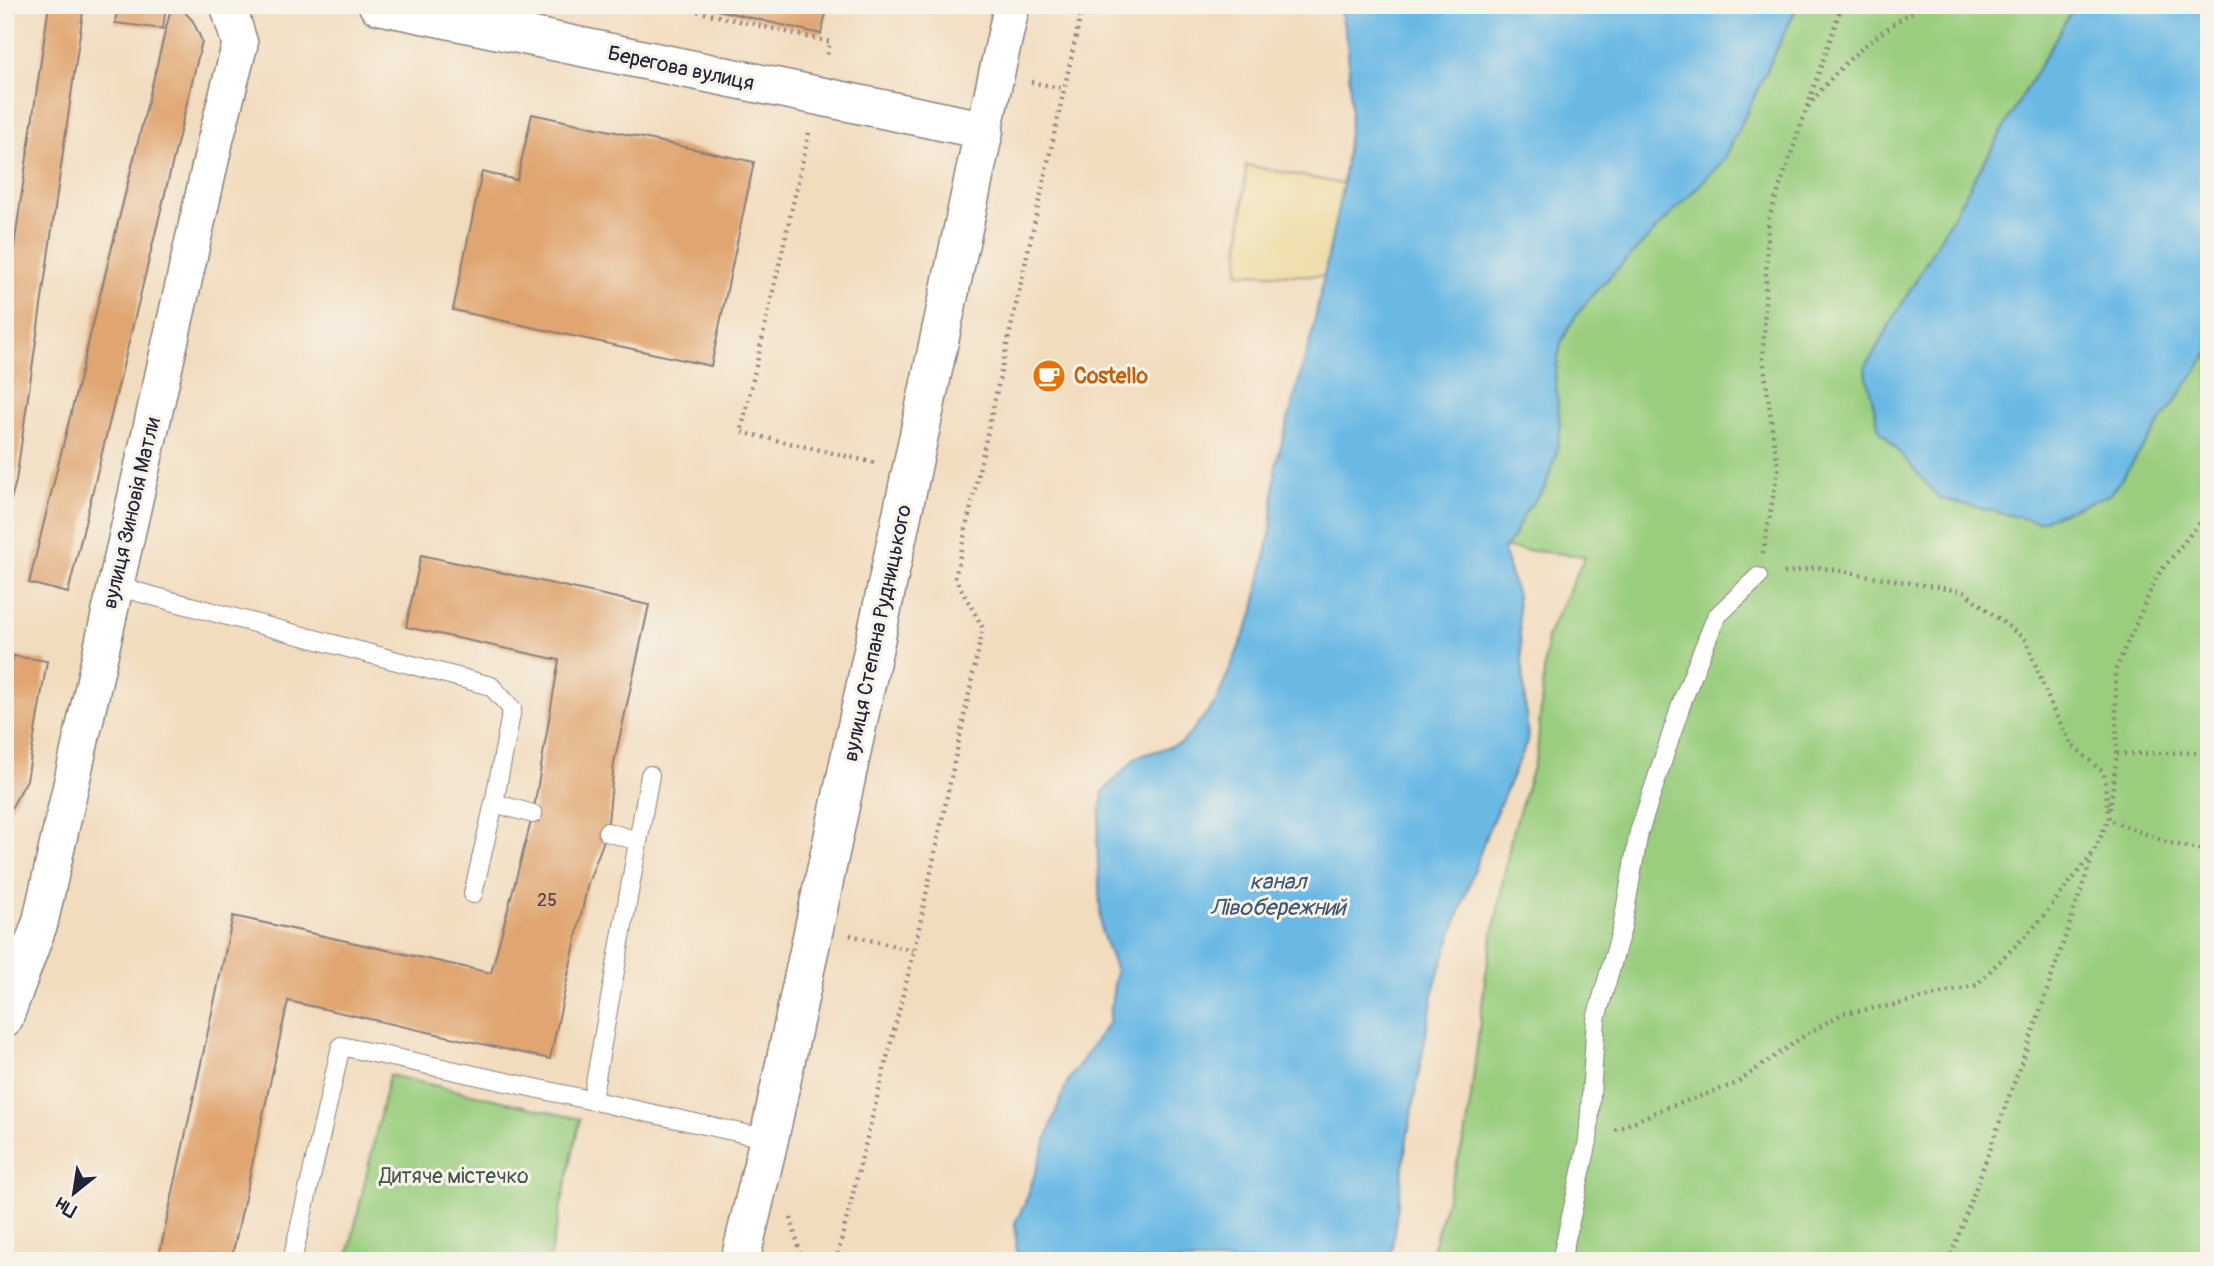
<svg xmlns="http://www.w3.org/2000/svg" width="2214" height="1266" font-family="Pangolin,sans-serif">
  <rect width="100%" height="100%" fill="#f7f3e8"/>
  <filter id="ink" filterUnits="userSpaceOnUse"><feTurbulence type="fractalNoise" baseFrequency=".0143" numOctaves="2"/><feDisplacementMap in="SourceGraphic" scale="14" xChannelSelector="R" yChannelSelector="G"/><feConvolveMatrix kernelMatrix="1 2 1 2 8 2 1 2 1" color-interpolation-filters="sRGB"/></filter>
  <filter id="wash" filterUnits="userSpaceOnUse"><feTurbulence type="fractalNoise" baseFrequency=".00686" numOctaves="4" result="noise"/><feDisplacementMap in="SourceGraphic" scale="28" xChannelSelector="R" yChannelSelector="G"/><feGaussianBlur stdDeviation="1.57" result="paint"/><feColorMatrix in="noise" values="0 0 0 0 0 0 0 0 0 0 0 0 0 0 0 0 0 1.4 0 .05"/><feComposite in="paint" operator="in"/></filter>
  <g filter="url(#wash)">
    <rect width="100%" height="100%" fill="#f2dcbe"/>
    <!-- green -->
    <path fill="#9ace7e" stroke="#5e785c" stroke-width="2" d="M 1798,5 L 2075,5 L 1865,368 L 2205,359 L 2209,352 L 2209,1261 L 1429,1261 L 1467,1128 L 1486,973 L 1511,838 L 1537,754 L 1547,636 L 1585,556 L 1503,548 L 1512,539 L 1525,512 L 1544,489 L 1556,456 L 1560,428 L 1555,376 L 1561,342 L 1575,317 L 1594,293 L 1724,160 Z
      M 389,1075 L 580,1119 L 549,1261 L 347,1261 Z"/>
    <!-- sand -->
    <path fill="#eeda9e" stroke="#887e6c" stroke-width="2" d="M 1246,165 L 1343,184 L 1325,276 L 1238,273 Z"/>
    <!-- water -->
    <path fill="#6bb9e5" stroke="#466e90" stroke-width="2" d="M 1340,5 L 1798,5 L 1724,160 L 1594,293 L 1575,317 L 1561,342 L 1555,376 L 1560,428 L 1556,456 L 1544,489 L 1525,512 L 1512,539 L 1503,549 L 1517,596 L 1528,741 L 1487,833 L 1435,984 L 1407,1139 L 1390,1261 L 1017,1261 L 1015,1223 L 1024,1206 L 1055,1114 L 1068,1081 L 1109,1022 L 1116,971 L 1101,930 L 1097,841 L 1103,792 L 1137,757 L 1182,743 L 1216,702 L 1253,614 L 1271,530 L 1276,464 L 1312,333 L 1343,184 L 1351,113 L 1348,49 Z
      M 2075,5 L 2209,5 L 2209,352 L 2111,494 L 2038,522 L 1939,498 L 1879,429 L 1865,368 Z"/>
    <g id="blocks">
      <!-- building -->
      <path fill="#e0a570" d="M 49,5 L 84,5 L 16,481 L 6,517 L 5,309 Z
        M 118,5 L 166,5 L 163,29 L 115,23 Z
        M 696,5 L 828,5 L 821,34 Z
        M 171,8 L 183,10 L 193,21 L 202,41 L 68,593 L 29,583 Z
        M 532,114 L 754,162 L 711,366 L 453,310 L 482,172 L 517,180 Z
        M 421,555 L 649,605 L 614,763 L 607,832 L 588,883 L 550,1059 L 288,1001 L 231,1261 L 158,1261 L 233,916 L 491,973 L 533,814 L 559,660 L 406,627 Z
        M 13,656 L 47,661 L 27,780 L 5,819 L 5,701 Z"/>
    </g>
  </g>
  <g filter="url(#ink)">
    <use href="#blocks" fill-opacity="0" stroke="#8a7f7c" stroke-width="2"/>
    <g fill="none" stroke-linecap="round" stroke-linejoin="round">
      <defs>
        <path id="lane" d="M 115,586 L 491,686 L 512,709 L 494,803
          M 607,832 L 638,841
          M 473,894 L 494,803 L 533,814
          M 592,1100 L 650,775
          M 292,1261 L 341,1046 L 769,1139
          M 1561,1261 L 1588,1141 L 1596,1019 L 1622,928 L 1639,832 L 1683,699 L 1716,617 L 1758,577"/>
        <path id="street" d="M 984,130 L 1012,5
          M 5,1019 L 40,923 L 216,138 L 240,44 L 228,5"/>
        <path id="secondary" d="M 378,5 L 984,130 L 769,1139 L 740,1261"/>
      </defs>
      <!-- lane casing -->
      <use href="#lane" stroke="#8a7f7c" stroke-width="20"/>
      <!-- street casing -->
      <use href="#street" stroke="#8a7f7c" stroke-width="38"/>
      <!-- secondary casing -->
      <use href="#secondary" stroke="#8a7f7c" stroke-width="41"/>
      <!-- path -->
      <path stroke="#8a7f7c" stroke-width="4.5" stroke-dasharray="2 5" stroke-linecap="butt" d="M 670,5 L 830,42 L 826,59
        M 1031,82 L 1064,89
        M 1808,107 C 1842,61 1874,35 1923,5
        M 809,133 L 741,432 L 876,463
        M 1763,553 L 1778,470 L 1763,358 L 1768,221 L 1842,5
        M 1784,573 L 1818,567 L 1964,592 L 2026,640 L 2053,710 L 2073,746 L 2104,773 L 2109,820 L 2169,843 L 2209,851
        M 2117,754 L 2209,752
        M 2110,809 L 2117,754 L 2115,671 L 2157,576 L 2209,511
        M 850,935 L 914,951
        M 1615,1130 L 1663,1109 L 1735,1084 L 1801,1038 L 1843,1013 L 1895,1005 L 1976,985 L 2037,924 L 2093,853 L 2109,818
        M 791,1218 L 802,1261
        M 836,1261 L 914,951 L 983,628 L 955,578 L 1083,5
        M 1949,1261 L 2037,1020 L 2092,858"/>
      <!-- lane -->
      <use href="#lane" stroke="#fff" stroke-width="18"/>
      <!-- street -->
      <use href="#street" stroke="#fff" stroke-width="35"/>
      <!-- secondary -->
      <use href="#secondary" stroke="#fff" stroke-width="38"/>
    </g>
  </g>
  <!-- icons -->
  <defs>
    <symbol id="cafe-disc" viewBox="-11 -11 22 22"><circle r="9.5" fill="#e8710a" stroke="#f7f3e8"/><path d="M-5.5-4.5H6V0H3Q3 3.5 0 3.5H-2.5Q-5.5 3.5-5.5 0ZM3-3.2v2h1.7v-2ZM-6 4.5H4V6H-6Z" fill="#fff"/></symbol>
  </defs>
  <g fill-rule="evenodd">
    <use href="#cafe-disc" x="1030" y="357" width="38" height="38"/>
  </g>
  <g text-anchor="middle" stroke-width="6" stroke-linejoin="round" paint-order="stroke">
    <!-- number labels -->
    <g font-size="18" fill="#524348">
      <text x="547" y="906">25</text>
    </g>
    <!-- street labels -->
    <g font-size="21" fill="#22223b" stroke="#f7f3e8">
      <text transform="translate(681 68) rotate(12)" y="7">Берегова вулиця</text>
      <text transform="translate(131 513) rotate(-77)" y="7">вулиця Зиновія Матли</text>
      <text transform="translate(877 633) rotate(-78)" y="7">вулиця Степана Рудницького</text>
    </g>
    <!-- food labels -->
    <g font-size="21" font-weight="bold" fill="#c56008" stroke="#f7f3e8" text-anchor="start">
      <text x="1074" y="383">Costello</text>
    </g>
    <!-- park labels -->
    <g font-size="21" fill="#46564f" stroke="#f7f3e8">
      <text x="454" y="1183">Дитяче містечко</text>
    </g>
    <!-- water labels -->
    <g font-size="23" font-style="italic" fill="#3c5776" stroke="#f7f3e8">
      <text x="1278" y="889">канал<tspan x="1278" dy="26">Лівобережний</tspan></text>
    </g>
  </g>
  <!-- margin -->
  <rect width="2214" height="1266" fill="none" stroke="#f7f3e8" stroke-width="28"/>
  <!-- north arrow -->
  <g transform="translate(74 1193) rotate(210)" stroke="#f7f3e8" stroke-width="5" paint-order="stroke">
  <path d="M0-5L12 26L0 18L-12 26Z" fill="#22223b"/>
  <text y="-10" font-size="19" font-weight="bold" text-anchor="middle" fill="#22223b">Пн</text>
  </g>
</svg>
